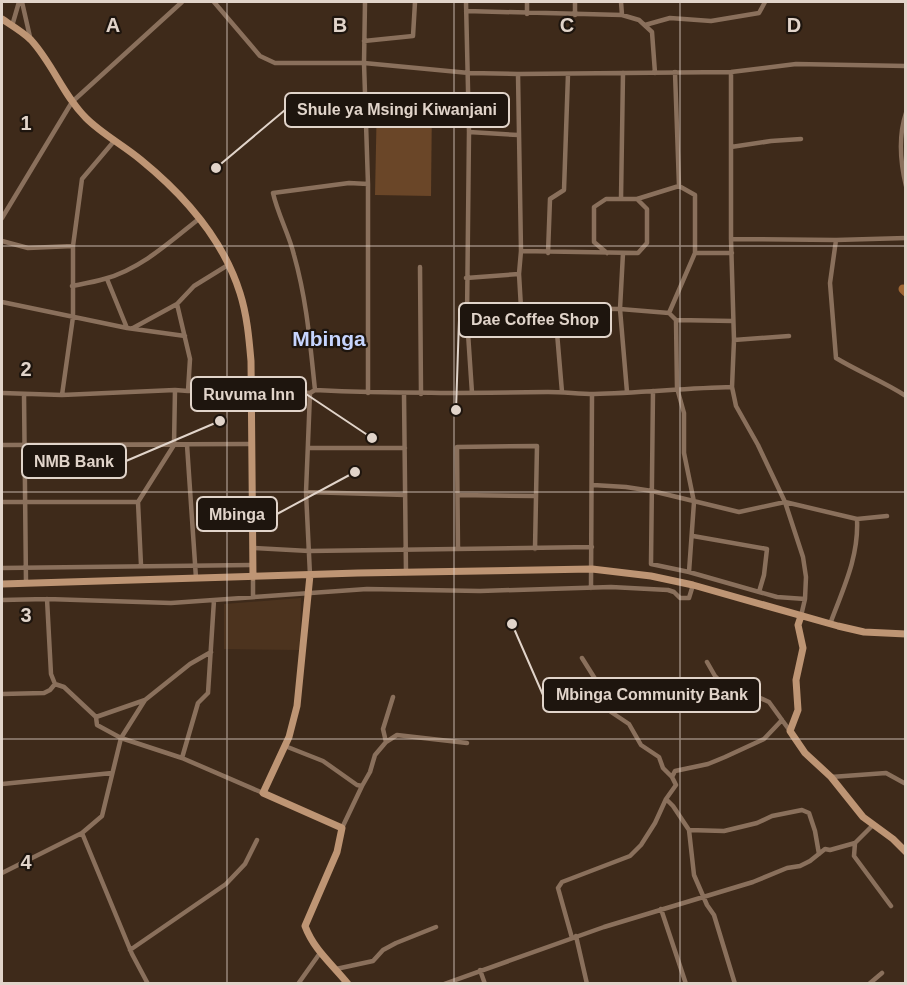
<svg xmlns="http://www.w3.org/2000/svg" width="907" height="985" font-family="Arial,sans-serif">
  <rect width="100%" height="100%" fill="#3e2a1a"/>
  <!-- built -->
  <path fill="#4c331e" d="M 301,598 L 300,650 L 224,649 L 224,604 Z"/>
  <!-- green -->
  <path fill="#6a4628" d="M 377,98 L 432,99 L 431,196 L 375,195 Z"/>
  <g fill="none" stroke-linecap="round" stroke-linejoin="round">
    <!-- river -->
    <path stroke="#9f6633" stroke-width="9" d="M 903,289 L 906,292"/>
    <!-- street -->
    <path stroke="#8a705c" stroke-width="4.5" d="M 22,2 L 30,37
      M 214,2 L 260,56 L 275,63 L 364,63 L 469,73 L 518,74 L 731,72 L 796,64 L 906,66
      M 365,2 L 364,63 L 368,184 L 368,393
      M 466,2 L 469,132 L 467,318 L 472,393
      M 575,2 L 575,15
      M 621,2 L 622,15
      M 466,11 L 622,15 L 639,20 L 652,32 L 655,73
      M 527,14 L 527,2
      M 645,25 L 670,18 L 711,21 L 759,13 L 765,2
      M 12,26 L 19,2
      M 364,41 L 413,36 L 415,2
      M 731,72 L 731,239 L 734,340 L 732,387 L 736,406 L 758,445 L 785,502 L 803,557 L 806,577 L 805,599 L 801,616
      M 518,74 L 521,251 L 519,274 L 521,308
      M 906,113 C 898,137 900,161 906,186
      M 469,132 L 518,135
      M 731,147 L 771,141 L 801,139
      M 621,199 L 623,73
      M 637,199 L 679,186 L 675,72
      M 2,218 L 72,102 L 182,2
      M 731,239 L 836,240 L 906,238
      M 836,240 L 830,283 L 836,358 C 859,372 883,381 906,396
      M 2,241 L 28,248 L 73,246
      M 521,251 L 638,253 L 647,243 L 647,209 L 637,199 L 606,199 L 594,207 L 594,242 L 607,253
      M 548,253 L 550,199 L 564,190 L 568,74
      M 623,253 L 620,309 L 627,392
      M 695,253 L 732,253
      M 420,267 L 421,394
      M 466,278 L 519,274
      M 107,279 L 127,328
      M 72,286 C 82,284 94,282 104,279 C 141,269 171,241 200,218
      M 2,302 L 127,328 L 185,336
      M 177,304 L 190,359 L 188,391
      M 555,309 L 562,392
      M 669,313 L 695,253 L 695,195 L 679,186
      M 467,318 L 519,319 L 521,308 L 620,309 L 669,313 L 676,320 L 733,321
      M 676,320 L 677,388 L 684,413 L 684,453 L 694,502 L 689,572
      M 133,328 L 177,304 L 194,286 L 228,265
      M 734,340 L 789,336
      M 315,390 C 310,343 307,301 294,255 C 289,234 278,215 273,193 L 349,183 L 368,184
      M 653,391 L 651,564 L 689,572 L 777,597 L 805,599
      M 2,393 L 62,395 L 175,390 L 188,391 L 251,389 L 310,393 L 315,390 C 393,394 470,393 548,392 C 564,392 579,394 594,394 C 640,393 686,388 732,387
      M 310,393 L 306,492 L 310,575
      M 24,394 L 26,583
      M 404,394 L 406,573
      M 62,395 L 73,317 L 73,246 L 82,179 L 115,140
      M 2,445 L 250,444
      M 187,445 L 196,578
      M 309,448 L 405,448
      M 593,485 L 626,487 L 652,491 L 739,512 L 785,502 L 857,519 L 887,516
      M 306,492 L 405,495
      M 458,495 L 536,496
      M 2,502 L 138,502 L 141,565
      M 138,502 L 174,445 L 175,390
      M 693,536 L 767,549 L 764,575 L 759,592
      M 252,548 L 309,551 L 592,547
      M 458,549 L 457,447 L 537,446 L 535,549
      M 2,568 L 252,565
      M 253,577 L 253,597
      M 591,588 L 592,394
      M 47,599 L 51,674 L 55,684 L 64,687 L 96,717 L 97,725 L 121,738 L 182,758 L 263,793
      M 2,600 L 47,599 L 171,603 L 367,589 L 480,591 L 611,587 L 668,590 L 674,592 L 680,598 L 689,598 L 693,585
      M 830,624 C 843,589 859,557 857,519
      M 707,662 L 715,676 L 727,688 L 747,692 L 769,702 L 790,731
      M 2,694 L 44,693 L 50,690 L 55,684
      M 96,717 L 145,700 L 190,664 L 211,652
      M 386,742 L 383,729 L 393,697
      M 285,746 L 323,761 L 357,785 L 362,786 L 370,772 L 375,755 L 386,742 L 397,735 L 467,743
      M 182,758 L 198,703 L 208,693 L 214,600
      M 672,777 L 675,771 L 708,764 L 725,757 L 764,739 L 782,720
      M 831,777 L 886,773 L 906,784
      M 2,784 L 112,773
      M 666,799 L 673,806 L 689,830 L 694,875 L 707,905 L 714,915 L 735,984
      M 873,825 L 855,843 L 854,856 L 891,906
      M 342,828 L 362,786
      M 689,830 L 724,831 L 757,823 L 772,816 L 802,810 L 809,813 L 815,831 L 819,854
      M 82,833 L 132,954 L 148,984
      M 2,873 L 82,833 L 102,816 L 121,738 L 145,700
      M 661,909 L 686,984
      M 576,936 L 587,984
      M 572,938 L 558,888 L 562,882 L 630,856 L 641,845 L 655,823 L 666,799 L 676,785 L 672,777 L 663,768 L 659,757 L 641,745 L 629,724 L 611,712 L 609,701 L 582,658
      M 130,950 L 226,884 L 245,864 L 257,840
      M 336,969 L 373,961 L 383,950 L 396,943 L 436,927
      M 480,970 L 485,984
      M 298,984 L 320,953
      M 444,984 L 604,927 L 753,882 L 787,868 L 800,866 L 810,861 L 825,849 L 830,850 L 855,843
      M 869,984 L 882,973"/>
    <!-- secondary -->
    <path stroke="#be9574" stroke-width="7" d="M 2,19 C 11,25 23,32 31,40 C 53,64 63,95 86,118 C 102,134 123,145 141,160 C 184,195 223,239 240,293 C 247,315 249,338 251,361 L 253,577
      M 310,575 L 297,706 L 289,737 L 263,793 L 342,828 L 337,852 L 305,926 C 314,950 332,964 348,984
      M 2,584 L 358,573 L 592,569 L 651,576 L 693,585 L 838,626 L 864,632 L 906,634
      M 801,616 L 798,625 L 803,648 L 796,680 L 798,710 L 790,731 L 805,753 L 831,777 L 863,817 L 893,839 L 906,852"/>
  </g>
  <!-- grid -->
  <path fill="none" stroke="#e1d4ca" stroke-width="1.5" stroke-opacity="0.55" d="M 227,2 L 227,984M 454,2 L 454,984M 680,2 L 680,984M 2,246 L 906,246M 2,492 L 906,492M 2,739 L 906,739"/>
  <g text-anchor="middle" stroke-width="4.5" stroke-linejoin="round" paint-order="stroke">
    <!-- district labels -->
    <g font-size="21" font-weight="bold" fill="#c6d5ff" stroke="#1e150e">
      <text x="329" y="346">Mbinga</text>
    </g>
  </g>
  <g font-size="20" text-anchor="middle" font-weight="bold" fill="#e1d4ca" stroke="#1e150e" stroke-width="4.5" stroke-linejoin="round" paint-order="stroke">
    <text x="113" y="32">A</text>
    <text x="340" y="32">B</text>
    <text x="567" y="32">C</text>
    <text x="794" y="32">D</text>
    <text x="26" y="130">1</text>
    <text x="26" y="376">2</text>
    <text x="26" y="622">3</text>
    <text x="26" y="869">4</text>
  </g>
  <!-- callouts -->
  <path fill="none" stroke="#e1d4ca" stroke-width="2" d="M216 168L285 110M456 410L459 320M372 438L306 394M220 421L126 461M355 472L277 514M512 624L543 695"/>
  <g fill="#e1d4ca" stroke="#1e150e" stroke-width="2">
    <circle cx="216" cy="168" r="6"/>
    <circle cx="456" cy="410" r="6"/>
    <circle cx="372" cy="438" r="6"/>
    <circle cx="220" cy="421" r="6"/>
    <circle cx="355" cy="472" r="6"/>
    <circle cx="512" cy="624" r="6"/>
  </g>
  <g fill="#1e150e" stroke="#e1d4ca" stroke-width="2">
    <rect x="285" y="93" width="224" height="34" rx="6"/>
    <rect x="459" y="303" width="152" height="34" rx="6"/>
    <rect x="191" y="377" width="115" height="34" rx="6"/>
    <rect x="22" y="444" width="104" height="34" rx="6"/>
    <rect x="197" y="497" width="80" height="34" rx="6"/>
    <rect x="543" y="678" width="217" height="34" rx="6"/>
  </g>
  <g font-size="16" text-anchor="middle" font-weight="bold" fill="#e1d4ca">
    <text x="397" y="115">Shule ya Msingi Kiwanjani</text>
    <text x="535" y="325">Dae Coffee Shop</text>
    <text x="249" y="400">Ruvuma Inn</text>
    <text x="74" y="467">NMB Bank</text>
    <text x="237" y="520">Mbinga</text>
    <text x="652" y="700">Mbinga Community Bank</text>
  </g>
  <!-- border -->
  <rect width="907" height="985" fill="none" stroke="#e1d4ca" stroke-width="6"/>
</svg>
